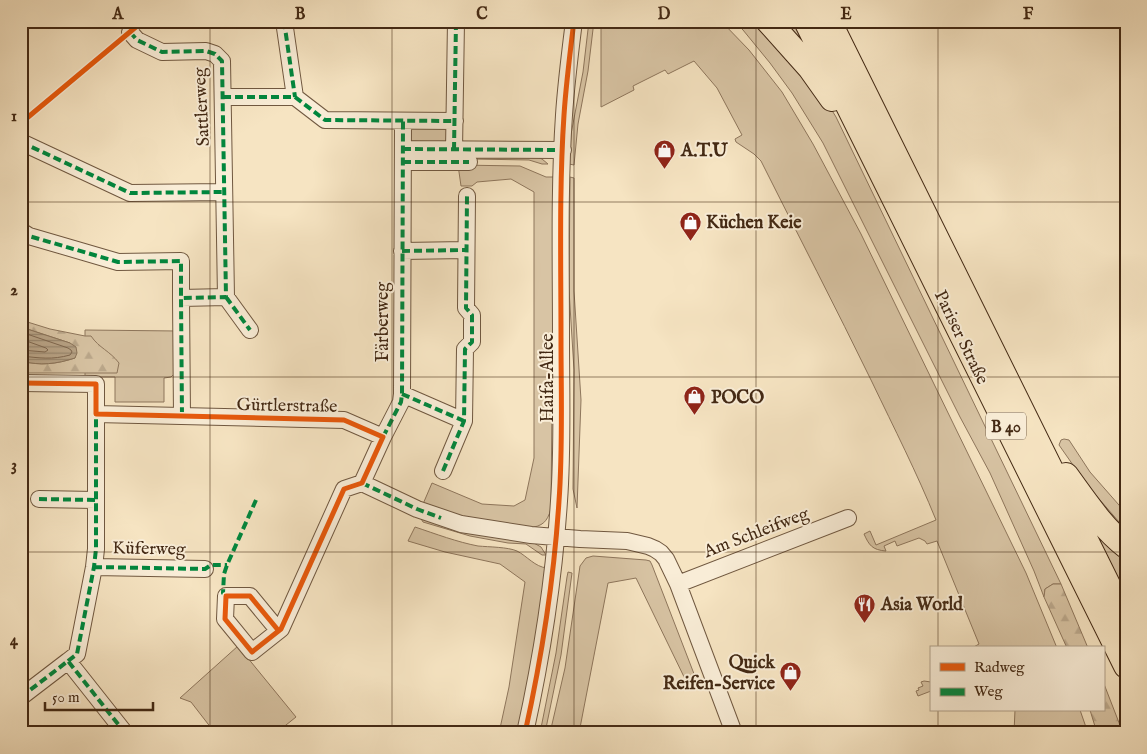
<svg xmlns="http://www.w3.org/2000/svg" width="1147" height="754" font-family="'IM FELL English',serif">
  <defs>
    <pattern id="forest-firs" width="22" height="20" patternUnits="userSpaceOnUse" patternTransform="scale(1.25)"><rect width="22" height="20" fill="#d8c4a4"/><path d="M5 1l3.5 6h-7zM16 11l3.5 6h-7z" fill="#bba88c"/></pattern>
    <pattern id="water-rules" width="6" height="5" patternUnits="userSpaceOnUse" patternTransform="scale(1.25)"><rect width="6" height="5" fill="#b9a487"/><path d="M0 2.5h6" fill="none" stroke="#98866d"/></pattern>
  </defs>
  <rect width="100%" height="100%" fill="#f6e4c2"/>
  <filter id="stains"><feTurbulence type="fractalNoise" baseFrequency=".004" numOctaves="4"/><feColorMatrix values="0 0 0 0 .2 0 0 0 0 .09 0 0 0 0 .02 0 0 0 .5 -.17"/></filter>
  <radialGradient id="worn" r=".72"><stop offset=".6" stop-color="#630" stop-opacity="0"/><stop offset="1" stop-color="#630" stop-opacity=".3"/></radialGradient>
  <!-- green -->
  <path fill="#d8c4a4" stroke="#8e765c" d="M 589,21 L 594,21 L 588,71 L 578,124 L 574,165 L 569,164 L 571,134 L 583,72 Z
    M 601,21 L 721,21 L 749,50 L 782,92 L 813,144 L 861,234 L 1026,573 L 1057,648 L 972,648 L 979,644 L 937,541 L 927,544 L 925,541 L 919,538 L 897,546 L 895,541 L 884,546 L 886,551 C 872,550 869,545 864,534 L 870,531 L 876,545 L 936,520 C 917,473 894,428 872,382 C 836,308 798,235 761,161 L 754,154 L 736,142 L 735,139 L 742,135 L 717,88 L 694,61 L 668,74 L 665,70 L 633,86 L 634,90 L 601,107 Z
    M 734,21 L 761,21 L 825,99 L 836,117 L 1061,584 L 1053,584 L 1045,589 L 1044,597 L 1034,571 L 990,473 L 960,417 L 823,143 L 792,93 L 770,63 L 743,30 Z
    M 779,21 L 794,21 L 808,48 Z
    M 441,126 L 447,129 L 447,140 L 444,142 L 410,141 L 409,129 Z
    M 471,156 L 535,156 L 542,159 L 548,164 L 542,164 L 529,160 L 473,159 Z
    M 458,165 L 520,166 L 546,177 L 554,177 L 551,509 C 547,522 543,526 529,528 L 463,518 L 423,504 L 432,483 L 482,504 L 514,506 L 525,500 L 534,458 L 534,192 L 511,179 L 477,182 L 472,186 L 461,186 Z
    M 570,177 L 574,178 L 574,291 L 581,400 L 577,508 L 573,489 L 574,370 L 569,290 Z
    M 85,330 L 178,331 L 177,371 L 171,377 L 164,378 L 164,402 L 115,402 L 115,377 L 85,377 Z
    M 1064,439 L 1069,440 L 1090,472 L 1126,513 L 1126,530 L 1087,485 L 1059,445 L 1061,440 Z
    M 1086,514 L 1126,555 L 1126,594 Z
    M 420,517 L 532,542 L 541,547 L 546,555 L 542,555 L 526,544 L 508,543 L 470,536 L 423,522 Z
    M 415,527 C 436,534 457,542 478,546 C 489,547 508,547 517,551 C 527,556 535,567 547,568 L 534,660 L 519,733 L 499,733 L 509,687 L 525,582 L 500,564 L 445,552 L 408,541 Z
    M 593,556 L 646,560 L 650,561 L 652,565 L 696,679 L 687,683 L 636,578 L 608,583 L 579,733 L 550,733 L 565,668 L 580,566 L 586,558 Z
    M 568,572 L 572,573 L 561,655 L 545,733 L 540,733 L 556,653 L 567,577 Z
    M 238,646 L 296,717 L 276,733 L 215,733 L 191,702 L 180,698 Z
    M 924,681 L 931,682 L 931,691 L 918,696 L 916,691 L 919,690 L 918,688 L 923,686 L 921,682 Z
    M 1015,710 L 1080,710 L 1088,733 L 1014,733 Z"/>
  <!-- forest -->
  <path fill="url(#forest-firs)" stroke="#8e765c" d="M 21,320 L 50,329 L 85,336 L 91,336 C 99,348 110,351 119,363 L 117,373 L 21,373 L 21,361 C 41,366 56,364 75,358 L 70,343 L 21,327 Z
    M 1053,584 L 1061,584 L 1088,648 L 1067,648 L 1044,597 L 1045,589 Z
    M 1103,683 L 1104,684 L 1123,733 L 1097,733 L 1090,710 L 1103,710 Z"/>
  <!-- water -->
  <path fill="url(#water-rules)" stroke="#8a7359" d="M 21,327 L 70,343 L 76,347 L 77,353 L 75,358 C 56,364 41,366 21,361 Z"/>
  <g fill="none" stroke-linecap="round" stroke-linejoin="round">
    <!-- shore -->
    <path stroke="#7e664e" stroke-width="1" d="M 21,332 L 68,348 L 71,350 L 72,352 L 70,355 C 52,360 40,358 21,356
      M 21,339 L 46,348 L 48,350 L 45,352 L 21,350"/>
    <defs>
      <path id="minor" d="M 284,21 L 295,97
        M 130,32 L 137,40 L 162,52 L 206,51 L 215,54 L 222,61 L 226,297 L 181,298 L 182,416
        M 223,97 L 295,97 L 325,120 L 455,121
        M 21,142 L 130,193 L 224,192
        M 403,149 L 563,150
        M 454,150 L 456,21
        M 403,162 L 469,162
        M 21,231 L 29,236 L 118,262 L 181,261 L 181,298
        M 402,251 L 466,250
        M 226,297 L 250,330
        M 21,383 L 96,384 L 96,414 L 344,420 L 383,437 L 362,483 L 344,489 L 281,629 L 252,652 L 225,619 L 226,596 L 250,596 L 278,630
        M 402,394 L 464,421
        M 383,437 L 401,402 L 402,394 L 403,121
        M 443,471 L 464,421 L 465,349 L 472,342 L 472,315 L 466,308 L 467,196
        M 362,483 L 417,509 L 461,524 L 531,535 L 580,539 L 627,541 L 648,546 L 655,549 L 661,553 L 666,559 L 678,584 L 734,733
        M 39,499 L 95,500
        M 94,567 L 205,569
        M 678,584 L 848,518
        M 68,661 L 77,654 L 94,567 L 96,549 L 96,414
        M 21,697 L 68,661 L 125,733
        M 525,733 C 542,656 554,579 559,501 C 563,447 561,392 561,338 C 561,264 559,189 564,115 C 566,84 570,53 574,21"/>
      <path id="highway" d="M 768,21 L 810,68 L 832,99
        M 806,21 L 1126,666
        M 829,21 L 1126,621
        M 1066,475 C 1083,498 1103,529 1126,546"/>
    </defs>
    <!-- minor casing -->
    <use href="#minor" stroke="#705840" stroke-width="18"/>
    <!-- highway casing -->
    <use href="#highway" stroke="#432914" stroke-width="26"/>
    <!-- minor -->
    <use href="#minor" stroke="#f9edd7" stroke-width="16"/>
    <!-- highway -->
    <use href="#highway" stroke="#f6e4c2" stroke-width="24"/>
    <!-- quiet -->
    <path stroke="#00873e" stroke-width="4" stroke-dasharray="8 4" stroke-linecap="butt" d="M 284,21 L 295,97
      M 130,32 L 137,40 L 162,52 L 206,51 L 215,54 L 222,61 L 226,297 L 181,298 L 182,416
      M 223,97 L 295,97 L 325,120 L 455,121
      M 21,142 L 130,193 L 224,192
      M 403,149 L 563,150
      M 454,150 L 456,21
      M 403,162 L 469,162
      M 21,231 L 29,236 L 118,262 L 181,261 L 181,298
      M 402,251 L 466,250
      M 226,297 L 250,330
      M 402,394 L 464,421
      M 383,437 L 401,402 L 402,394 L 403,121
      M 443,471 L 464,421 L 465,349 L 472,342 L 472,315 L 466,308 L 467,196
      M 362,483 L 417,509 L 441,518
      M 39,499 L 95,500
      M 94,567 L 205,569 L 211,565 L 227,565
      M 226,596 L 223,593 L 224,574 L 227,565 L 256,500
      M 68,661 L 77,654 L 94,567 L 96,549 L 96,414
      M 21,697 L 68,661 L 125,733"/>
    <defs>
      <path id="cycleway" d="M 21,123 L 143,21
        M 21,383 L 96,384 L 96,414 L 344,420 L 383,437 L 362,483 L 344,489 L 281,629 L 252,652 L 225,619 L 226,596 L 250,596 L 278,630
        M 525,733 C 542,656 554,579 559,501 C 563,447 561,392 561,338 C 561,264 559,189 564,115 C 566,84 570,53 574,21"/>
    </defs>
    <!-- cycleway casing -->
    <use href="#cycleway" stroke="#f9edd7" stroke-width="8"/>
    <!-- cycleway -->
    <use href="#cycleway" stroke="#e8590c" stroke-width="5"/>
  </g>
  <!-- grid -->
  <path fill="none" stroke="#432914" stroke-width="1" stroke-opacity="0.55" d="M 210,21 L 210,733M 392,21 L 392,733M 574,21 L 574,733M 756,21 L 756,733M 938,21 L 938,648M 21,202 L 1126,202M 21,377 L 1126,377M 21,552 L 1126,552M 938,710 L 938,733"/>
  <!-- icons -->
  <defs>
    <symbol id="shop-pin" viewBox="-11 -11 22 30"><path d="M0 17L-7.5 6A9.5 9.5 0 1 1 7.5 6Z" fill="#8f2418" stroke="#f9edd7"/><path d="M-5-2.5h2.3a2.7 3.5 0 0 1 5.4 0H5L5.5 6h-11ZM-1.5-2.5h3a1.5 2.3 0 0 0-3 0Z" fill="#fff"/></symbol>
    <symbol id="restaurant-pin" viewBox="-11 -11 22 30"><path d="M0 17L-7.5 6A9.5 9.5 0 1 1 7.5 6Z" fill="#8f2418" stroke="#f9edd7"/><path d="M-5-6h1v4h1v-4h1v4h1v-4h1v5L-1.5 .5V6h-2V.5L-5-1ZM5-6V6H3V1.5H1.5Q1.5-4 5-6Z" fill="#fff"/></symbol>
  </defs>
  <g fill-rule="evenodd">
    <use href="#shop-pin" x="652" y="138" width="25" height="34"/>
    <use href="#shop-pin" x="678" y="210" width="25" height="34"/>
    <use href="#shop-pin" x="682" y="384" width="25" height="34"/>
    <use href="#restaurant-pin" x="852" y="592" width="25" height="34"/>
    <use href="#shop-pin" x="778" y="660" width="25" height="34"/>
  </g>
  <g text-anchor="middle" stroke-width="4" stroke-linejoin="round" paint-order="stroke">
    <!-- shield labels -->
    <rect fill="#f9edd7" stroke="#7a644e" stroke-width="1" x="986" y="412.5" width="40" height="27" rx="4"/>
    <g font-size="16" font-weight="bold" fill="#432914">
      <text x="1006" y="432">B 40</text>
    </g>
    <!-- street labels -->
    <g font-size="18" fill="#432914" stroke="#f9edd7">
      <text transform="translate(201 107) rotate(-93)" y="6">Sattlerweg</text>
      <text transform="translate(382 322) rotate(-90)" y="6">Färberweg</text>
      <text transform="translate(962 337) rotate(64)" y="6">Pariser Straße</text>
      <text transform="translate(547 378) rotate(-90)" y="6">Haifa-Allee</text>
      <text transform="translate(287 405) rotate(1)" y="6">Gürtlerstraße</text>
      <text transform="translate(756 532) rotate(-21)" y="6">Am Schleifweg</text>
      <text transform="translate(149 548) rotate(1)" y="6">Küferweg</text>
    </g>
    <!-- poi labels -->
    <g font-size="18" font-weight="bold" fill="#432914" stroke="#f9edd7" text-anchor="start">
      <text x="681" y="156">A.T.U</text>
      <text x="706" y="228">Küchen Keie</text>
      <text x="711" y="403">POCO</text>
      <text x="881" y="610">Asia World</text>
      <text x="775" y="668" text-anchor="end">Quick<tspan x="775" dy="21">Reifen-Service</tspan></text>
    </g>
  </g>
  <!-- margin -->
  <rect width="1147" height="754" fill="none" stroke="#f6e4c2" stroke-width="55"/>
  <!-- legend -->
  <rect x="930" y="646" width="175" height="65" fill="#f9edd7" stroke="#b09f89"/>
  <rect x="940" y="663" width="25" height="8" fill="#e8590c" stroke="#b09f89"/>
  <text x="974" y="672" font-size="15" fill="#432914">Radweg</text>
  <rect x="940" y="688" width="25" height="8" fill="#00873e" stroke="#b09f89"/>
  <text x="974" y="696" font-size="15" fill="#432914">Weg</text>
  <!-- scale -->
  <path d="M45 702v8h108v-8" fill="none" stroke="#432914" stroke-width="2.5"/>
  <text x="52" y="702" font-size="15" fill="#432914" stroke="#f9edd7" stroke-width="4" paint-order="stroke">50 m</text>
  <rect x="28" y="28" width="1092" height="698" fill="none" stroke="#432914" stroke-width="2"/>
  <g font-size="16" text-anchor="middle" font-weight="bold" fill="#432914">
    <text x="118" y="19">A</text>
    <text x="300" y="19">B</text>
    <text x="482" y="19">C</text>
    <text x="664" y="19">D</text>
    <text x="846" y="19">E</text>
    <text x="1028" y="19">F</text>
    <text x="14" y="121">1</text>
    <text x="14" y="295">2</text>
    <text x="14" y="470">3</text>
    <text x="14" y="645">4</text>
  </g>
  <rect width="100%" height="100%" filter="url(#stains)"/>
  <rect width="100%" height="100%" fill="url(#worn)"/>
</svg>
